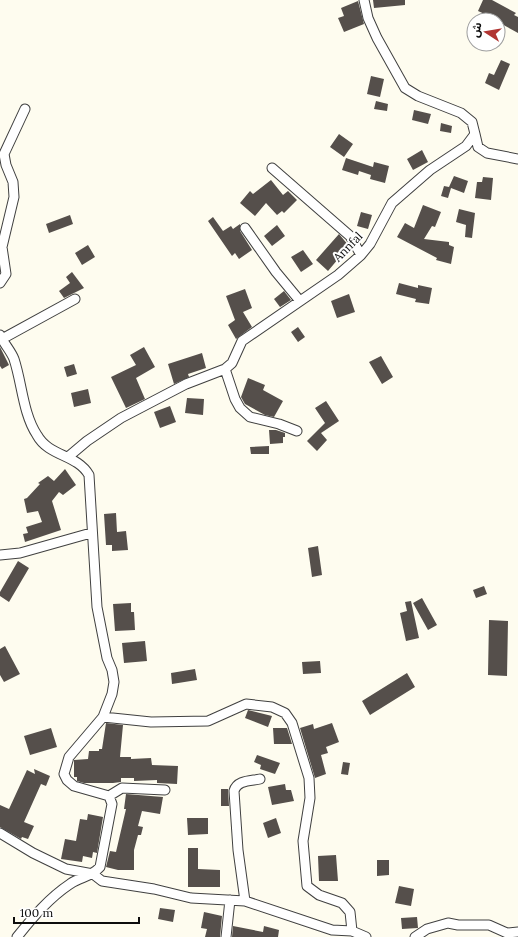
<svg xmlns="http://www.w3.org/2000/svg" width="518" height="937" font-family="Lora,'Noto Sans Arabic',serif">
  <rect width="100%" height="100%" fill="#fefcef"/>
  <!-- building -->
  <path fill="#554f4b" d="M 373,0 L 405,0 L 405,5 L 374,8 Z
    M 483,0 L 492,0 L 516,13 L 514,15 L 518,17 L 518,33 L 498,22 L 498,20 L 478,11 Z
    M 358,1 L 364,24 L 344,32 L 338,18 L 344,16 L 341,8 Z
    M 501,60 L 510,64 L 499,90 L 485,83 L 489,73 L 494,75 Z
    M 371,76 L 384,79 L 380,97 L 367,94 Z
    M 376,101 L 388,104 L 387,111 L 374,109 Z
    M 414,110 L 431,114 L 428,124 L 412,120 Z
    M 441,123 L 452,126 L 451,133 L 440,131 Z
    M 339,134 L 353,144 L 344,157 L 330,147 Z
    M 422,150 L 428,162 L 413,170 L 407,159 Z
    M 346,158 L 373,167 L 374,162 L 389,166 L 385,183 L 370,179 L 371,175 L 359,171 L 358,175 L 342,170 Z
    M 454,176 L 468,181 L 464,193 L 451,188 L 448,198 L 441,196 L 444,186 L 449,187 Z
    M 483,177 L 493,178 L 491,200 L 475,198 L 477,182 L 482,182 Z
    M 271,180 L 283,195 L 288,191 L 297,200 L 284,213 L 282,211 L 277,215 L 266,203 L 255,216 L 240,203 L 250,191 L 253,194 Z
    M 423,205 L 441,212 L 435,227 L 432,226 L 424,239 L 449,242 L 449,245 L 454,247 L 451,264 L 436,260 L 437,258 L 397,237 L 405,223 L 414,228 Z
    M 459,209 L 475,213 L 472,238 L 465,237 L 466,225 L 456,222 Z
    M 361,212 L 372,215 L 368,229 L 357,226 Z
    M 70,215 L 73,224 L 49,233 L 46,224 Z
    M 213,217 L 223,231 L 231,226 L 233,229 L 240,224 L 240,231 L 252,250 L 239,259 L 235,253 L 232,256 L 208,221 Z
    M 277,225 L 285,236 L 272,246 L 264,236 Z
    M 339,234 L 349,246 L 328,271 L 316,260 Z
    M 88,245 L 95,257 L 82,265 L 75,253 Z
    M 303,250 L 313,264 L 301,272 L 291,257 Z
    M 72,272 L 84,288 L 64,298 L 59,291 L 70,283 L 66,277 Z
    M 399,283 L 418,288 L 418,285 L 432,288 L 429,304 L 415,302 L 416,299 L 396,294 Z
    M 245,289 L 252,308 L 243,312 L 252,327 L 236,339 L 228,325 L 235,320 L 226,296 Z
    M 284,291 L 291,300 L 280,307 L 274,299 Z
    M 349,294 L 355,312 L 337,318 L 331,301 Z
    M 298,327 L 305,337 L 298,342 L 291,332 Z
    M 0,347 L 9,365 L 2,369 L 0,366 Z
    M 144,347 L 155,367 L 136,378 L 145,399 L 126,408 L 111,377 L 136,365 L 130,355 Z
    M 202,353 L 206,368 L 188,374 L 189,377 L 174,384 L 168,364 Z
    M 381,356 L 393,377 L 382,384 L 369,362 Z
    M 74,364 L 77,374 L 67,377 L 64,367 Z
    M 248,378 L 265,385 L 263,390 L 283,401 L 274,417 L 265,415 L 245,404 L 241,397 Z
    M 88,389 L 91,403 L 74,407 L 71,393 Z
    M 187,398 L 204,399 L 203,415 L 185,413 Z
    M 326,401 L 339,421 L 321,433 L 327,440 L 317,451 L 307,441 L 325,423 L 315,408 Z
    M 170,406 L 176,422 L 160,428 L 154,412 Z
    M 269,430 L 276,430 L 285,433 L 285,437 L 283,437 L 283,443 L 270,444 Z
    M 269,446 L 269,454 L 251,454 L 250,447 Z
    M 65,469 L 76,485 L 63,495 L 59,492 L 52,501 L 61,530 L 25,542 L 23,534 L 28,533 L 26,527 L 42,522 L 38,511 L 27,513 L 24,499 L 27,498 L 40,484 L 38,483 L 48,476 L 54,481 Z
    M 116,513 L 117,532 L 126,531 L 128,550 L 112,551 L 112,545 L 106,545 L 104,514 Z
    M 318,546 L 322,575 L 312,577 L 308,548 Z
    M 18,561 L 29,568 L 9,602 L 0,596 L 0,592 Z
    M 484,586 L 487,594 L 476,598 L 473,590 Z
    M 422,598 L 437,625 L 428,630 L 413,603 Z
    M 411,601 L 419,638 L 406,641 L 400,613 L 407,611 L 405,602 Z
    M 131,603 L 131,612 L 134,612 L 135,630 L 115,631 L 113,604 Z
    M 489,620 L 508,621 L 507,676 L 488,675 Z
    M 145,641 L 147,661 L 124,663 L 122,643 Z
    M 5,646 L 20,674 L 4,682 L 0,675 L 0,649 Z
    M 320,661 L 321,673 L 303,674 L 302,662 Z
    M 195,669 L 197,680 L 172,684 L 171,673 Z
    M 407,673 L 415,687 L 370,715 L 362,701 Z
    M 248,710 L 272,716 L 268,727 L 245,718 Z
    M 106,723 L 123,725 L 120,757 L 131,757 L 131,759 L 151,758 L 152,765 L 178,766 L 177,784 L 157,783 L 157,780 L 134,781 L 134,778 L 121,778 L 121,782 L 113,783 L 84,783 L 77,781 L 77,777 L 74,777 L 74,760 L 88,759 L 89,751 L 99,751 L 99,749 L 102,749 Z
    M 332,723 L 339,742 L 326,747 L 328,753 L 321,755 L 326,774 L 315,778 L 300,728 L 313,724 L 314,729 Z
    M 51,728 L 57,747 L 30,755 L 24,736 Z
    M 273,728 L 287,728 L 292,744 L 274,744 Z
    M 257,755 L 280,763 L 275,774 L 260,769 L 261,765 L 254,762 Z
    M 343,762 L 350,763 L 348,775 L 341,774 Z
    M 34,769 L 50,776 L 46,786 L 41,784 L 24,822 L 34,826 L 28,839 L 22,837 L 21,839 L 0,827 L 0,805 L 9,809 L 27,770 L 35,774 Z
    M 285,784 L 286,790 L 291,790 L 294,801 L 272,805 L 268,787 Z
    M 221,789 L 228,789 L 229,806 L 221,806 Z
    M 126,794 L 163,797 L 160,814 L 142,811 L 138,826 L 143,827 L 141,835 L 138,835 L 134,850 L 134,870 L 118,870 L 106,867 L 110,851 L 116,852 L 126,809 L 124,809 Z
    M 88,814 L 103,817 L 97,853 L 93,852 L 92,858 L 83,856 L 82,862 L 61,859 L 65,839 L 76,841 L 80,819 L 87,820 Z
    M 187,818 L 208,818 L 208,834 L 188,835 Z
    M 276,818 L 281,833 L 268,838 L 263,823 Z
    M 188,848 L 198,848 L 198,869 L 220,870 L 220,887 L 188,887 Z
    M 336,855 L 338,881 L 319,881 L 318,856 Z
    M 377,860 L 389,860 L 389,875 L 377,876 Z
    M 399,886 L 414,889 L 411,906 L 395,903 Z
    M 160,908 L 175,910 L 173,922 L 158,919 Z
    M 204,912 L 222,916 L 220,937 L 205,937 L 207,929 L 201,928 Z
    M 417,917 L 418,928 L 402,929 L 401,918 Z
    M 233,926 L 263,932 L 264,926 L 279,930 L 278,937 L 232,937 Z"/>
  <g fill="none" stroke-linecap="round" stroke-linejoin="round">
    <defs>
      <path id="minor" d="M 475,134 L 478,147 L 487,153 L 518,159
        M 272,168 L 350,236 L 361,255
        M 245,228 L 276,272 L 300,301
        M 0,283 L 6,274 L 2,247 L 14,197 L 13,182 L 6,165 L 4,154 L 25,109
        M 0,335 C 4,344 11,351 14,359 C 22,383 23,414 37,435 C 49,457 77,454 89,475 L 97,607 L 107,658 L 112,670 L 114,682 L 112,694 L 103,717 L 69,757 L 64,774 L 67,780 L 74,786 L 109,796 L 112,804 L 100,867 C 90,878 81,876 70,884 C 49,898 33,917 17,937
        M 2,339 L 75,299
        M 225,369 L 235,399 L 240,408 L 250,417 L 279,424 L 297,431
        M 68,457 L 87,441 L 121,418 L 186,384 L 225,369 L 232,363 L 242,341 L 338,275 L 361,255 L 370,244 L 392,203 L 430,170 L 466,146 L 475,134 L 472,122 L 461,113 L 418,96 L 405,88 L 377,38 L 368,18 L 364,0
        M 0,555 L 20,553 L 91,533
        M 103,717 L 151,722 L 208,721 L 246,704 L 272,707 L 285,713 L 292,723 L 309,778 L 310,798 L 303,841 L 307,886 L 319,895 L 342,903 L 350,912 L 352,931
        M 109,796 L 122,788 L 165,790
        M 0,833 L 33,853 L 66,869 L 93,874 L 102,881 L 154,889 L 191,898 L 245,901 L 332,930 L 352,931 L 366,937
        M 245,901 L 238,850 L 234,791 C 237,780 251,781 260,779
        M 226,937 L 230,900
        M 415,937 L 427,929 L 448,923 L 458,925 L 489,925 L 507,933 L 518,932"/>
    </defs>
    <!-- minor casing -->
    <use href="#minor" stroke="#404040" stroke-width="11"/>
    <!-- minor -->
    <use href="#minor" stroke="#fff" stroke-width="9"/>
  </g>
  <g text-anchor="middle" stroke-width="4" stroke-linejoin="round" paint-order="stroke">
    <!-- street labels -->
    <g font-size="12" fill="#0d0d0d" stroke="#fff">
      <text transform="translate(348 247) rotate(-46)" y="4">Annfal</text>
    </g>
  </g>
  <!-- north arrow -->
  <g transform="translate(486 32) rotate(282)"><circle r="19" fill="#ffffff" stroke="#9e9e9e"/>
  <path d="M0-3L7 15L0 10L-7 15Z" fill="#b13532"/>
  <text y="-6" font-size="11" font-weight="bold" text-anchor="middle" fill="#0d0d0d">ش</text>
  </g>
  <!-- scale -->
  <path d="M14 917v6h125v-6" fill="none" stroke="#0d0d0d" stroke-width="2"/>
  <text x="20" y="917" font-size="12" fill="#0d0d0d" stroke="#ffffff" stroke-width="3" paint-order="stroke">100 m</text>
</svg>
